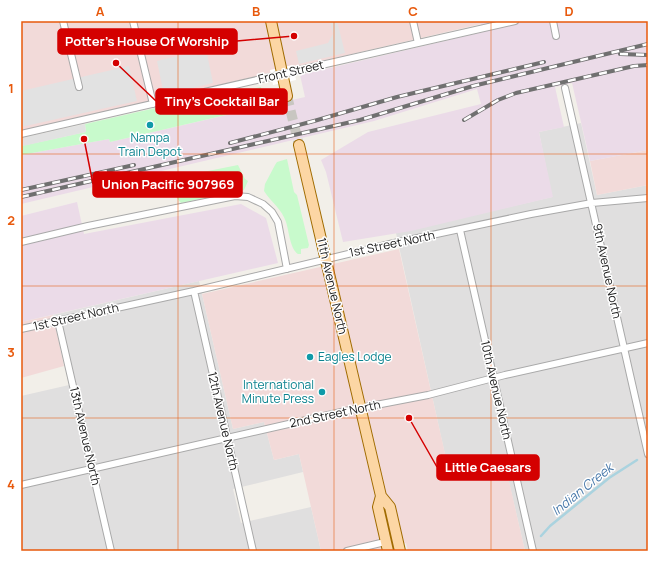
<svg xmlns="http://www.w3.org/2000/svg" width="669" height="572" font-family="Manrope,sans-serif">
  <rect width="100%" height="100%" fill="#f2efe9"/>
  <!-- residential -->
  <path fill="#e0dfdf" d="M 581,123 L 597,195 L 648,185 L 648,551 L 525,551 L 505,465 L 450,477 L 396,233 L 552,197 L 539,132 Z
    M 199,281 L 233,429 L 264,422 L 274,460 L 299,454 L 303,472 L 233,489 L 241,523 L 311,507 L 321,551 L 21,551 L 21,396 L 69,385 L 53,315 Z"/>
  <!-- commercial -->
  <path fill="#f2dad9" d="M 21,21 L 480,21 L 481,24 L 21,131 Z
    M 648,150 L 648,185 L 597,195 L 590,161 Z
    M 399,249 L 450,476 L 505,464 L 525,551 L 408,551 L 406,543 L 380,550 L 380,551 L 321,551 L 299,454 L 274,460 L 264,422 L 233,429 L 202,294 Z
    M 53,315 L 64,366 L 21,378 L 21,322 Z"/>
  <!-- industrial -->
  <path fill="#ebdbe8" d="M 480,21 L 648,21 L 648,150 L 590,161 L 572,83 L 555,87 L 564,127 L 539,132 L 553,197 L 411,231 L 343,242 L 326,172 L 321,160 L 368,132 L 481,104 L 477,89 L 374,121 L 21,204 L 21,155 L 109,139 L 110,142 L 305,97 L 300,75 L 483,32 Z
    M 77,202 L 84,234 L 241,204 L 266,218 L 278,263 L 21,322 L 21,216 Z"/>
  <!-- park -->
  <path fill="#c8facc" d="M 261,87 L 263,97 L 273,94 L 276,96 L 277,103 L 110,142 L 109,139 L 21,155 L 21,146 L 86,132 L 85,124 L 173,104 L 174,106 Z
    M 287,159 L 294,192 L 297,195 L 309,245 L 308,248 L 301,249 L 301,254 L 298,254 C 290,249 289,231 286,222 C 282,209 271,202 264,191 L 265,184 L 275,165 L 277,162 Z
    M 238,165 L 245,179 L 248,181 L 244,190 L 181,203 L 177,198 L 173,178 Z"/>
  <!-- parking -->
  <path fill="#e2e2e2" d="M 337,21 L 345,53 L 299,64 L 296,51 L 328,43 L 333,34 L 330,22 Z
    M 206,49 L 213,83 L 164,95 L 157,61 Z
    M 129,66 L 137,101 L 21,127 L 21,91 Z
    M 85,124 L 86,132 L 23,146 L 22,138 Z"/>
  <!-- pier -->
  <path fill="#fff" d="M 293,65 L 296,80 L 273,85 L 270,70 Z"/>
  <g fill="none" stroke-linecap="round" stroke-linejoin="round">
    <!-- stream -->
    <path stroke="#aad3df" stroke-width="2.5" d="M 541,536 L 550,526 L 609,478 L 637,460"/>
    <!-- primary-tunnel -->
    <path stroke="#c8c6c1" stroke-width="10" stroke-dasharray="10 5" stroke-linecap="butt" d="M 287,96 L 299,145"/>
    <defs>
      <path id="street" d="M 63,21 L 79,87
        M 133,21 L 153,104
        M 413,21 L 418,43
        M 553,21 L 556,36
        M 295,71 L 515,21
        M 565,88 L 648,454
        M 21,134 L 270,77
        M 460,230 L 533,551
        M 21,242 L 88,226 L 235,196 L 248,197 L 263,204 L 272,212 L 278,222 L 287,269
        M 194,291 L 253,551
        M 58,321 L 111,551
        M 21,329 L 194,291 L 394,243 L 531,214 L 592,203 L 648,198
        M 21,485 L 350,410 L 428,395 L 505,375 L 648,343
        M 347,551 L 385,542"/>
      <path id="primary" d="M 271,21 L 287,96
        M 299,145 L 381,496 L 390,507 L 400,551
        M 381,496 L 378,507 L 388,551"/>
    </defs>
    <!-- street casing -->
    <use href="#street" stroke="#a9a9a9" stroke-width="8"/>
    <!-- primary casing -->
    <use href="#primary" stroke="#a06b00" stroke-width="12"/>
    <!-- street -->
    <use href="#street" stroke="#fff" stroke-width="6"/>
    <!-- primary -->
    <use href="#primary" stroke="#fcd6a4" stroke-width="10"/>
    <defs>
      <path id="rail" d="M 620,54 L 648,55
        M 464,120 L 498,100 L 516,93 L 634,66 L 648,65
        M 230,143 L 314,121 L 397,97 L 544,62
        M 21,190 L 134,165
        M 21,197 L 360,120 L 473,86 L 648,44"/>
    </defs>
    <!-- rail casing -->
    <use href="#rail" stroke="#707070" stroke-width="4"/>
    <!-- rail -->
    <use href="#rail" stroke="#fff" stroke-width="2.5" stroke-dasharray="8" stroke-linecap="butt"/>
    <defs>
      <path id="street-bridge" d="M 270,77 L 295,71"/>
    </defs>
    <!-- street-bridge casing -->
    <use href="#street-bridge" stroke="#a9a9a9" stroke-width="8" stroke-linecap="butt"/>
    <!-- street-bridge -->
    <use href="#street-bridge" stroke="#fff" stroke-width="6"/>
  </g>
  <!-- grid -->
  <path fill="none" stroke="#e8590c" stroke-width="1" stroke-opacity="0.55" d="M 178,21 L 178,551M 334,21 L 334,551M 491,21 L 491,551M 21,154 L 648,154M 21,286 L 648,286M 21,418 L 648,418"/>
  <!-- markers -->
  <g fill="#0f9aa8" stroke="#fff" stroke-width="1.5">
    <circle cx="150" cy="125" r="4"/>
    <circle cx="310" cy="357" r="4"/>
    <circle cx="322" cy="392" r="4"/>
  </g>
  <g text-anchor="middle" stroke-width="3" stroke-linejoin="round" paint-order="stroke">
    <!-- street labels -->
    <g font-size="12" fill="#222" stroke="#fff">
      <text transform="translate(291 72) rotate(-13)" y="4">Front Street</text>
      <text transform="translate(392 244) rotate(-12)" y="4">1st Street North</text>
      <text transform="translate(607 271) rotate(78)" y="4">9th Avenue North</text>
      <text transform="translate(332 286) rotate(77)" y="4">11th Avenue North</text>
      <text transform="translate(76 317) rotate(-13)" y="4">1st Street North</text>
      <text transform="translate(496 390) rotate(77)" y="4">10th Avenue North</text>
      <text transform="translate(335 414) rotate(-12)" y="4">2nd Street North</text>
      <text transform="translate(223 421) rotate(77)" y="4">12th Avenue North</text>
      <text transform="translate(85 436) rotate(77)" y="4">13th Avenue North</text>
    </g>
    <!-- culture labels -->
    <g font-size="12" fill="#0d838f" stroke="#fff">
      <text x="150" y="142">Nampa<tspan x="150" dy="14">Train Depot</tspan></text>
      <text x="318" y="361" text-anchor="start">Eagles Lodge</text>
      <text x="314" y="389" text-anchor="end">International<tspan x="314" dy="14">Minute Press</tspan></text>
    </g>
    <!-- water labels -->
    <g font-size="13" font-style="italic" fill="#4a7aab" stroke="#fff">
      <text transform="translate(582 489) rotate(-39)" y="5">Indian Creek</text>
    </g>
  </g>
  <!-- callouts -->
  <path fill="none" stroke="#d40000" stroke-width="1.5" d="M294 36L237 41M116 63L156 101M84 139L93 184M409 418L437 467"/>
  <g fill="#d40000" stroke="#fff" stroke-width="1.5">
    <circle cx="294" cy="36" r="4"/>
    <circle cx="116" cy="63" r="4"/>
    <circle cx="84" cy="139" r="4"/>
    <circle cx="409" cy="418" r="4"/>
  </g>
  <g fill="#d40000" stroke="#d40000" stroke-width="1.5">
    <rect x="58" y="29" width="179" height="25" rx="4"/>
    <rect x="156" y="89" width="131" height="25" rx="4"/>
    <rect x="93" y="172" width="149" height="25" rx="4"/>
    <rect x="437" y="455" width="102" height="25" rx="4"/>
  </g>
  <g font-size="13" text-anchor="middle" font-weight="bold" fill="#fff">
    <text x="147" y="46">Potter's House Of Worship</text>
    <text x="222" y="106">Tiny's Cocktail Bar</text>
    <text x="168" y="189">Union Pacific 907969</text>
    <text x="488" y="472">Little Caesars</text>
  </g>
  <!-- border -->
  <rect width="669" height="572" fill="none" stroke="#ffffff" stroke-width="44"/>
  <rect x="22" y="22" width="625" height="528" fill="none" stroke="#e8590c" stroke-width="1.5"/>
  <g font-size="13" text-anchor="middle" font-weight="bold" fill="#e8590c">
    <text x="100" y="16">A</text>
    <text x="256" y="16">B</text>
    <text x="413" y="16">C</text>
    <text x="569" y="16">D</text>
    <text x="11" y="93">1</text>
    <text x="11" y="225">2</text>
    <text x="11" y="357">3</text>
    <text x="11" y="489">4</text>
  </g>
</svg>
